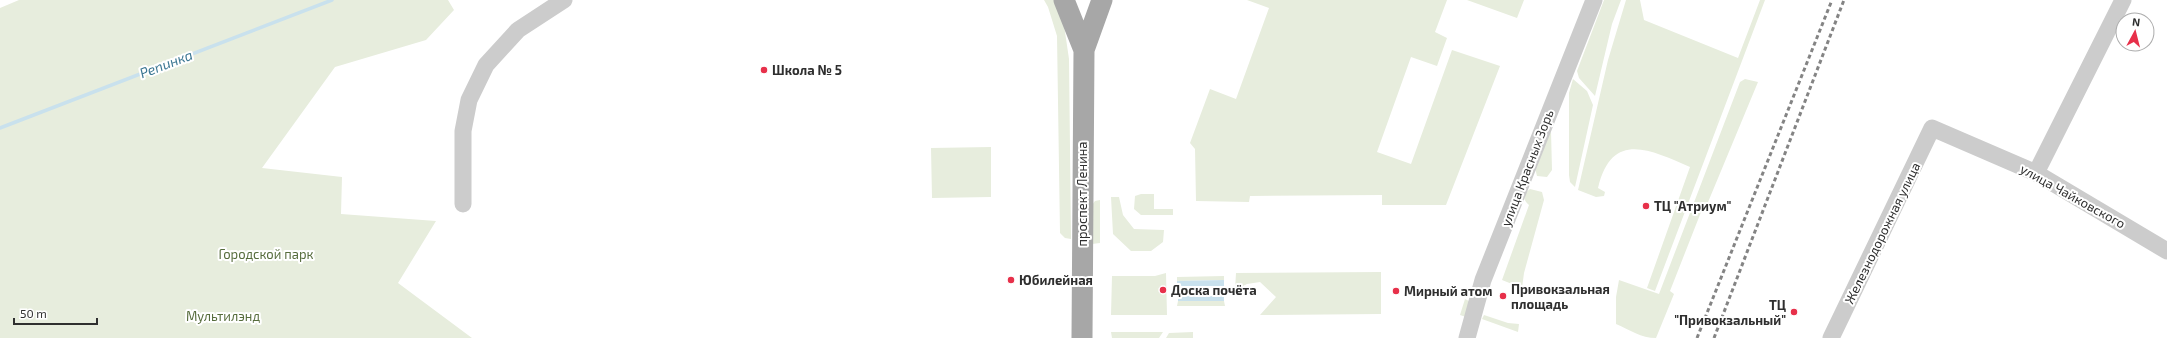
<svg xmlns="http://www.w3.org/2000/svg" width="2167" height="338" font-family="'Exo 2',sans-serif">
  <rect width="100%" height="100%" fill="#fff"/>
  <!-- green -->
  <path fill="#e7eddd" d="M 19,0 L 448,0 L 454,10 L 426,40 L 335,67 L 262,168 L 342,177 L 341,214 L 436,221 L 398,283 L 472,338 L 0,338 L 0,8 Z
    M 1044,0 L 1054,0 L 1055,2 L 1064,25 L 1069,59 L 1071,239 L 1065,238 L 1060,233 L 1057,36 L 1048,7 Z
    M 1247,0 L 1447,0 L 1435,32 L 1447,38 L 1437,66 L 1411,57 L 1377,152 L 1411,164 L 1452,50 L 1500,66 L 1446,205 L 1382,205 L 1382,195 L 1250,196 L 1249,202 L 1196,201 L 1195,149 L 1190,143 L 1210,89 L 1236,99 L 1269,8 Z
    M 1467,0 L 1524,0 L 1517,18 Z
    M 1604,0 L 1621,0 L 1612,24 L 1595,96 L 1579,78 L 1577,71 Z
    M 1626,0 L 1640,0 L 1644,20 L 1738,58 L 1760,0 L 1765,0 L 1655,291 L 1647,288 L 1690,167 C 1650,150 1612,130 1598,188 L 1605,192 L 1604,196 L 1596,197 L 1578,190 L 1608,60 Z
    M 1573,79 L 1587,91 L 1593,105 L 1575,187 L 1570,182 L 1569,175 L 1569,93 Z
    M 1745,79 L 1758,82 L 1706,207 L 1703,207 L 1670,291 L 1674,294 L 1656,338 C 1641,338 1630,330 1616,324 L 1616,297 L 1619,280 L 1659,294 L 1740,82 Z
    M 1551,131 L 1552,170 L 1547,177 L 1537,176 L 1535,168 Z
    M 991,147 L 991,197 L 932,198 L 931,148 Z
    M 1530,189 L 1542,192 L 1544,200 L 1524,273 L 1522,288 L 1502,280 L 1529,205 C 1522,199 1523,194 1530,189 Z
    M 1141,194 L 1154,194 L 1154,209 L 1173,209 L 1173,215 L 1141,215 L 1134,209 L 1135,196 Z
    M 1111,197 L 1119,197 L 1123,215 L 1134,229 L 1164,230 L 1163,242 L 1151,251 L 1131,251 L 1113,234 Z
    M 1100,200 L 1100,243 L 1092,244 L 1092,205 L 1095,201 Z
    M 1381,272 L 1381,314 L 1260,315 L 1276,297 L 1260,282 L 1247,284 L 1235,290 L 1236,273 Z
    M 1166,273 L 1167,315 L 1111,315 L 1112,276 L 1155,276 Z
    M 1224,276 L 1224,280 L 1177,281 L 1177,277 Z
    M 1465,299 L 1471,302 L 1466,317 L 1460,315 Z
    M 1178,301 L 1224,301 L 1225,306 L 1177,306 Z
    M 1484,315 L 1508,323 L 1519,324 L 1518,332 L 1482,319 Z
    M 1111,332 L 1163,332 L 1159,338 L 1112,338 Z
    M 1193,332 L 1193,338 L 1166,338 L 1169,333 Z"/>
  <!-- water -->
  <path fill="#c9e1ed" d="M 1224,280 L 1224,286 L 1177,286 L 1177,281 Z
    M 1178,296 L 1224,296 L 1224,301 L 1178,301 Z"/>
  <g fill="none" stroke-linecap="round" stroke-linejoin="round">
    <!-- stream -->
    <path stroke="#c9e1ed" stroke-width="3.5" d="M 0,128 L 332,0"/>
    <!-- minor -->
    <path stroke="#ccc" stroke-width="17" d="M 2036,173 L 2123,0
      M 463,204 L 463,131 L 469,100 L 486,65 L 518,30 L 564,0
      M 1467,338 L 1483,280 L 1594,0
      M 1831,338 L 1932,128 L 2036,173 L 2167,251"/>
    <!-- major -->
    <path stroke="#a7a7a7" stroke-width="21" d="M 1064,0 L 1084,50
      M 1082,338 L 1084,50 L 1102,0"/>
    <!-- rail -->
    <path stroke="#848484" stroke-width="3" stroke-dasharray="4 3" stroke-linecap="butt" d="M 1697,338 L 1832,0
      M 1714,338 L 1844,0"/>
  </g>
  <!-- markers -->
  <g fill="#e7304a" stroke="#fff" stroke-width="1.5">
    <circle cx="764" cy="70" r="4"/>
    <circle cx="1646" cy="206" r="4"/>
    <circle cx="1011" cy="280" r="4"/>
    <circle cx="1163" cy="290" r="4"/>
    <circle cx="1396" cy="291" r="4"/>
    <circle cx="1503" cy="296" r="4"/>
    <circle cx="1794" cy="312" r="4"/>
  </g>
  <g text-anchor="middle" stroke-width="4" stroke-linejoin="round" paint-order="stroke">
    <!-- poi labels -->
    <g font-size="13" font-weight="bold" fill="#2f2f2f" stroke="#fff" text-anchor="start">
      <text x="772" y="75">Школа № 5</text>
      <text x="1654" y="211">ТЦ "Атриум"</text>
      <text x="1019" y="285">Юбилейная</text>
      <text x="1511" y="294">Привокзальная<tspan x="1511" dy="15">площадь</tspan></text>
      <text x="1171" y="295">Доска почёта</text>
      <text x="1404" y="296">Мирный атом</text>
      <text x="1786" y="310" text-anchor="end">ТЦ<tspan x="1786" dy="15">"Привокзальный"</tspan></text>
    </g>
    <!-- street labels -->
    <g font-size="13" fill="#2f2f2f" stroke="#fff">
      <text transform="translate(1527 168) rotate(-69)" y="5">улица Красных Зорь</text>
      <text transform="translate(1082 194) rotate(-90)" y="5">проспект Ленина</text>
      <text transform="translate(2073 196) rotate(29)" y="5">улица Чайковского</text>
      <text transform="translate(1882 233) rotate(-64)" y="5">Железнодорожная улица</text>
    </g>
    <!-- park labels -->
    <g font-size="13" fill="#566c3c" stroke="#fff">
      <text x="266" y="259">Городской парк</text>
      <text x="223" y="321">Мультилэнд</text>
    </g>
    <!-- water labels -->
    <g font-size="14" font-style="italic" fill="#3c7793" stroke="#fff">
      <text transform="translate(166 64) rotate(-21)" y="5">Репинка</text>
    </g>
  </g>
  <!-- north arrow -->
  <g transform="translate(2135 32) rotate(7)"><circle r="19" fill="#ffffff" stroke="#acacac"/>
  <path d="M0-3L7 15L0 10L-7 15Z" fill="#e7304a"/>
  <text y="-6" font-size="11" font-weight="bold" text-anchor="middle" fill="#2f2f2f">N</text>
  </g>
  <!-- scale -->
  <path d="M14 318v6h83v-6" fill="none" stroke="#2f2f2f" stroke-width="2"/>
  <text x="20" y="318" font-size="12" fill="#2f2f2f" stroke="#ffffff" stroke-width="3" paint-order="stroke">50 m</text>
</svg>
